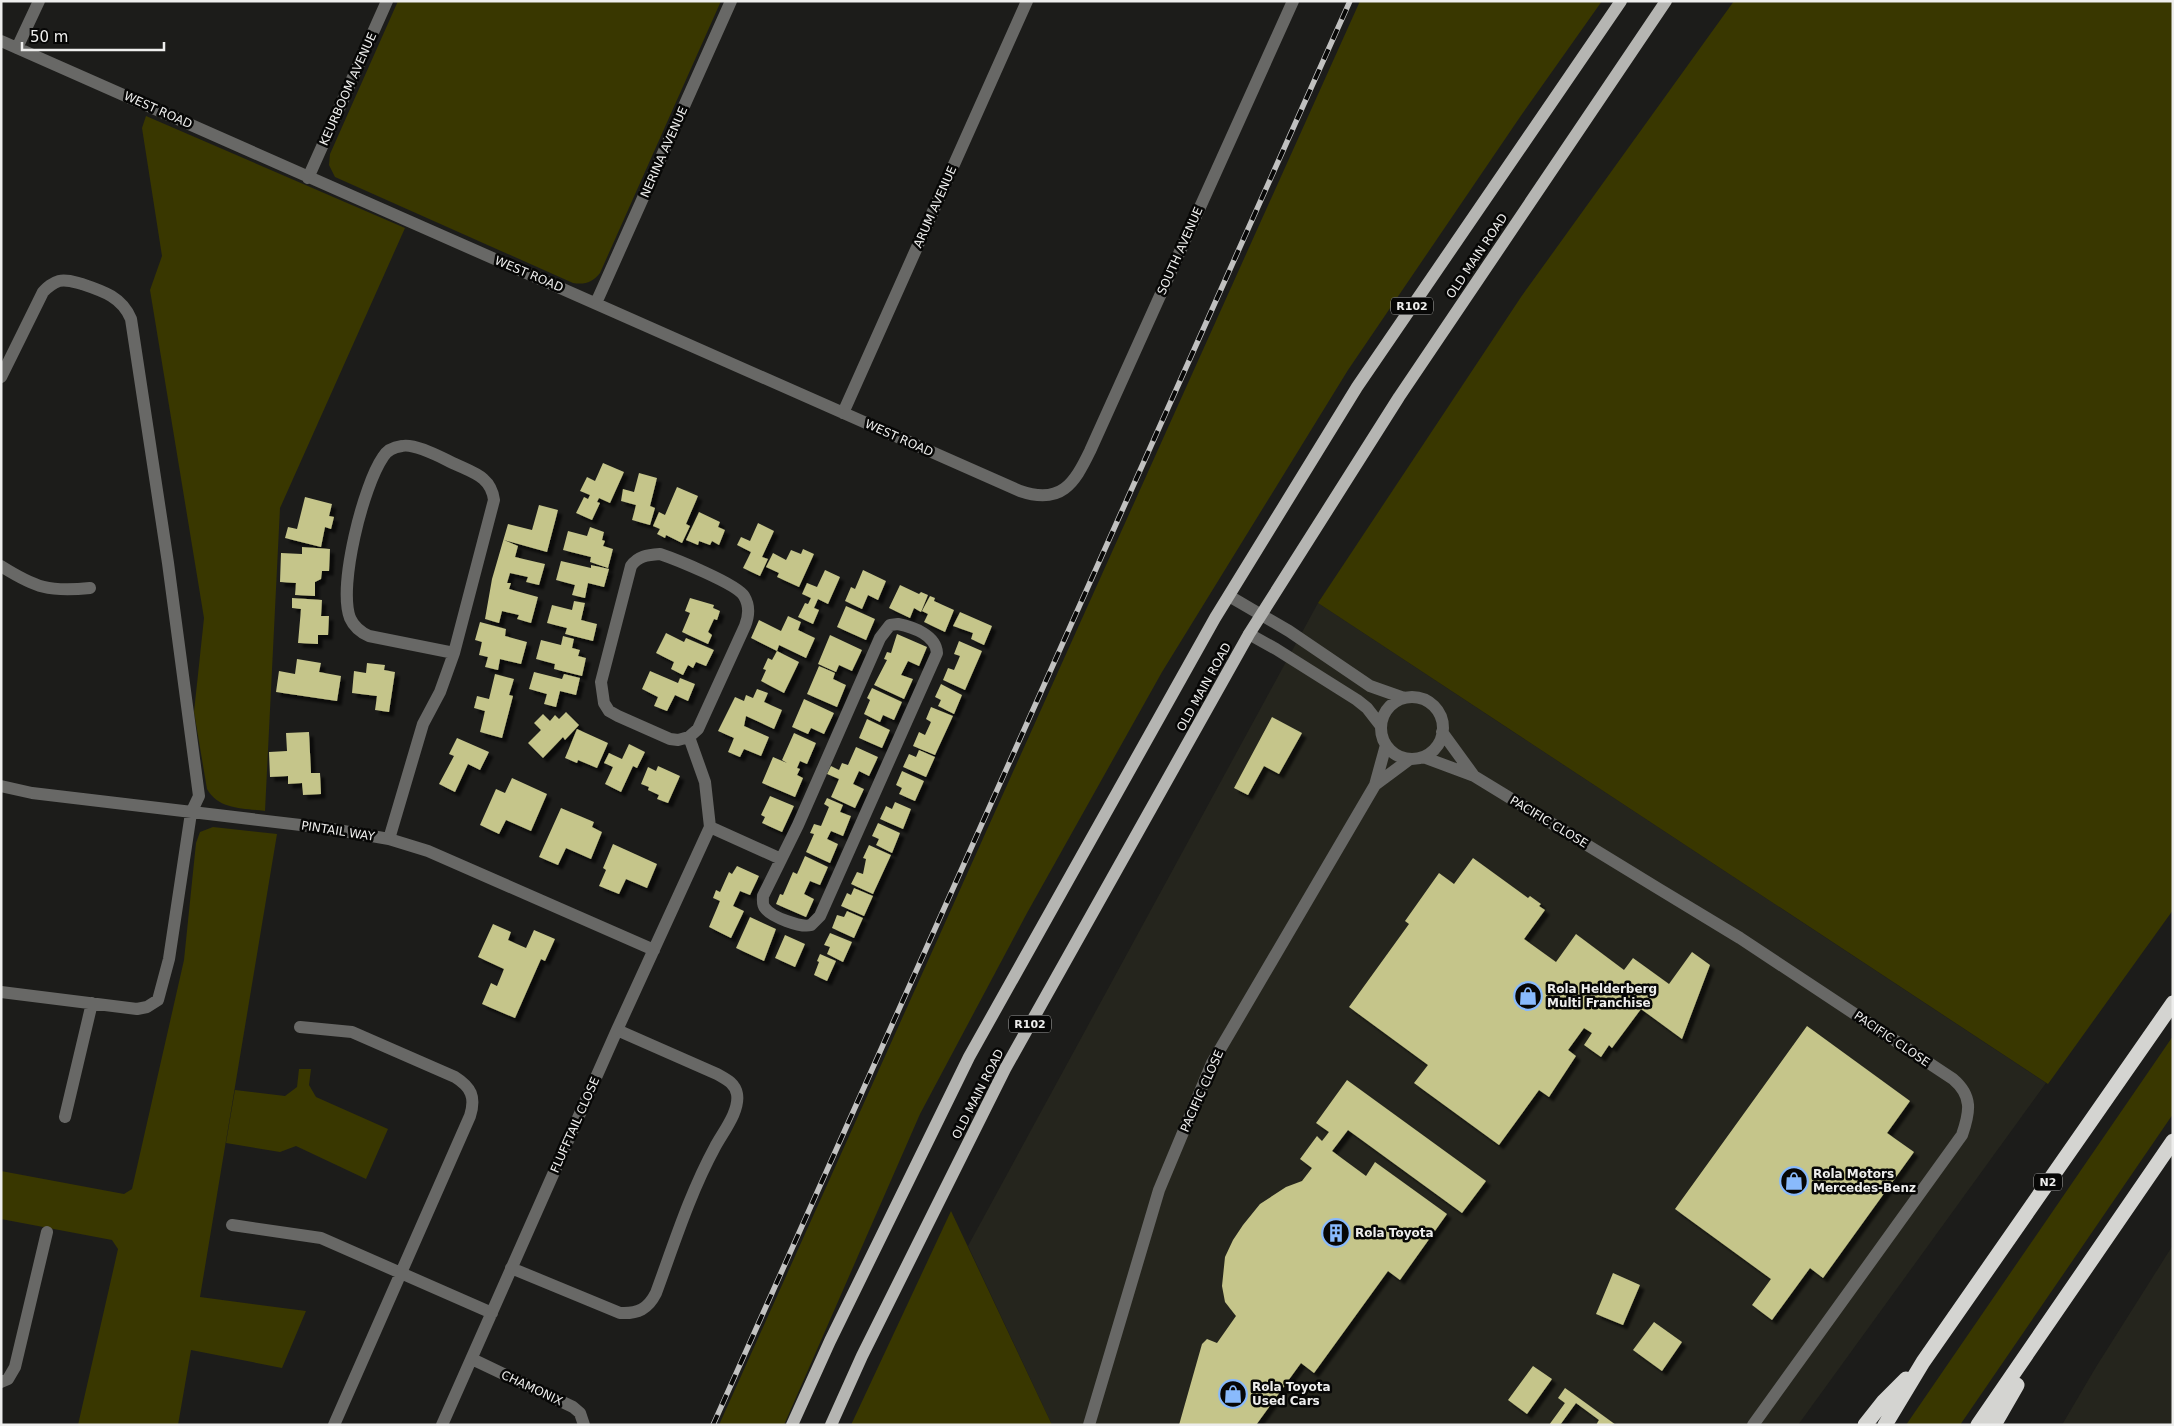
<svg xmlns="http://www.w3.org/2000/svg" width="2174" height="1426" font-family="'DejaVu Sans',sans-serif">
  <defs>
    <filter id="shadow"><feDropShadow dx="4.5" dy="4.5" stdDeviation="1" flood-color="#0009"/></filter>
  </defs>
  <rect width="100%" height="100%" fill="#1c1c1a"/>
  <!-- built -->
  <path fill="#25251d" d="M 1318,603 L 2046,1083 L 1798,1425 L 1052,1425 L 968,1246 Z
    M 2173,1245 L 2173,1425 L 2062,1425 L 2096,1367 Z"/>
  <!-- green -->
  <path fill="#393700" d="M 398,1 L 721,1 L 600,273 C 593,282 585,285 573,283 L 335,177 L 329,165 L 330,154 Z
    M 1360,1 L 1602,1 L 1520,117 L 1348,370 L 1162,672 L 1027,913 L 920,1114 L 784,1425 L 719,1425 Z
    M 1734,1 L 2173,1 L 2173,910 L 2048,1084 L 1318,603 L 1521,297 Z
    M 146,116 L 405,228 L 280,508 L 265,811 C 243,808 219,810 207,789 L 194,712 L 204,618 L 150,290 L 162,256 L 142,128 Z
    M 213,827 L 277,834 L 200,1297 L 306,1311 L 282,1368 L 191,1350 L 178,1425 L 78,1425 L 118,1249 L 112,1240 L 1,1219 L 1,1171 L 124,1194 L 132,1189 L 184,960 L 196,843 L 200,832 Z
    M 2173,1036 L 2173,1114 L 1960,1425 L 1906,1425 Z
    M 299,1069 L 311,1069 L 309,1085 L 316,1097 L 388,1129 L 366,1179 L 296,1146 L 280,1152 L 226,1143 L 235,1090 L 285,1096 L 297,1087 Z
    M 951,1211 L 1052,1425 L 851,1425 Z"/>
  <!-- building -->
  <path fill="#c5c58a" filter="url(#shadow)" d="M 603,463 L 624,472 L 610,503 L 599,498 L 597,502 L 600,503 L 592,520 L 576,513 L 584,497 L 588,499 L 590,495 L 580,491 L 587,477 L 595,481 Z
    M 639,473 L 657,478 L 650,506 L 655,508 L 650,525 L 632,520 L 636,505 L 621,501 L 623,489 L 634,492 Z
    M 677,487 L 698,496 L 686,524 L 690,526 L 682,543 L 666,535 L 665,538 L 657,534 L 660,529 L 653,526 L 659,512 L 665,515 Z
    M 305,497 L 332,504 L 329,516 L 334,517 L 331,529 L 325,527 L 321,547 L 285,538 L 288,527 L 297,529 Z
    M 539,505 L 558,510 L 547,552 L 504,540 L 518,546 L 515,557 L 545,564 L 539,585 L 526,582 L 528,577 L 510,573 L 507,583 L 511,583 L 509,589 L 538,597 L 531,623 L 517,619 L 519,615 L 502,611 L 499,623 L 485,619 L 492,579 L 508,524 L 532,530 Z
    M 699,512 L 720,522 L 718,527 L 725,530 L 719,545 L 712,541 L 710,545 L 699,541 L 698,545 L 686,540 Z
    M 758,523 L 774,531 L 762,557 L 768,559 L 760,576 L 743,568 L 751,552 L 737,545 L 741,537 L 750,541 Z
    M 590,527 L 604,532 L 602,540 L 605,541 L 603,546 L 613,549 L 608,568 L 590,562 L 591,557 L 563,550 L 568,531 L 587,536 Z
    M 302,547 L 330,549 L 329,571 L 322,571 L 321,579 L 315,582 L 315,596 L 295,595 L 296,583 L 280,582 L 281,553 L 302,554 Z
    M 803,549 L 814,554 L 799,587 L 777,577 L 779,573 L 766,567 L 773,553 L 786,560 L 791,550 L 801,554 Z
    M 561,561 L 591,568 L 591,565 L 609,569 L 604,587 L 588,583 L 585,598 L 572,595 L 575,585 L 556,580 Z
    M 825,570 L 840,577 L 828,604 L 818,599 L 814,608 L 819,610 L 813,624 L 798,617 L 805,603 L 808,604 L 811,598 L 802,594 L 807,583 L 817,587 Z
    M 863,570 L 886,581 L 878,600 L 868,595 L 862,609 L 845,601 L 851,587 L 855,589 Z
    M 900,585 L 919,594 L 921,592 L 928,595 L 921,612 L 914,608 L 910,618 L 889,608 Z
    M 930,596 L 935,598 L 934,601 L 954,610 L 945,632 L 924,622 L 928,614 L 922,611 Z
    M 292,598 L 322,600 L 321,616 L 329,616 L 328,635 L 318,635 L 318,644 L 298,643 L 301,609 L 292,608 Z
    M 690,598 L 714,605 L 713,608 L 720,611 L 717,620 L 714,619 L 708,632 L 712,635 L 708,644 L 682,632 L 690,613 L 685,611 Z
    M 574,601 L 585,603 L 581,620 L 597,624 L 593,641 L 565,634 L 567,628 L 547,623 L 552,605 L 572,610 Z
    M 846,606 L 875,619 L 866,640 L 837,627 Z
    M 960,612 L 992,626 L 984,645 L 971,639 L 973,633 L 953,626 Z
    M 788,616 L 801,622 L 798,630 L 815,638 L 806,658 L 779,645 L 777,651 L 799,662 L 784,693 L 761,681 L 766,670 L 763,669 L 768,658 L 772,660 L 777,651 L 751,638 L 759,620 L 781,631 Z
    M 480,622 L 506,629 L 505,636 L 527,642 L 521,664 L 500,659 L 498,670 L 485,667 L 488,657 L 479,655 L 482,642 L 475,640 Z
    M 666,633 L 684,642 L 686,638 L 714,650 L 706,666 L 696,662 L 693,668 L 688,665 L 683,675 L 671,669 L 674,662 L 656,653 Z
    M 897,634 L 927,647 L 919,666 L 908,661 L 901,675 L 913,679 L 904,699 L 874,685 L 887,660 L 884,659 L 887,652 L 891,653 Z
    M 830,635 L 862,650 L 852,671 L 839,665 L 836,672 L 818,664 Z
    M 563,636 L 574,639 L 572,648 L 580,650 L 578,656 L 586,658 L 582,676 L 554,669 L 555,664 L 536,659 L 541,640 L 561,645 Z
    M 959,641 L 982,651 L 965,690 L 943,680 L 948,668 L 954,670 L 960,656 L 954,654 Z
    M 297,659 L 321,663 L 319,672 L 341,676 L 337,701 L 276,692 L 279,671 L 295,674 Z
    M 367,663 L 385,665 L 384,670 L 395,672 L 389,712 L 375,710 L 377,696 L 352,693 L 354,671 L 366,673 Z
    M 819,666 L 835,673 L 833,679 L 846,685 L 837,707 L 807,694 Z
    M 650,671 L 678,683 L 680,678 L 695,684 L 688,701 L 675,695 L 667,711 L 654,706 L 658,697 L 642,689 Z
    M 534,672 L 562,679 L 564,674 L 580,678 L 576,695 L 560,691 L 556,707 L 544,704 L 547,694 L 529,689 Z
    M 495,674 L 514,679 L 509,695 L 513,696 L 502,738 L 480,732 L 485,711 L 474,708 L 477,696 L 489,699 Z
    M 941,684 L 962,695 L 954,714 L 938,706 L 941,700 L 935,697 Z
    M 872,688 L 902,702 L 894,720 L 883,715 L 880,722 L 864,714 L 870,700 L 867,698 Z
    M 757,689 L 768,693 L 764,702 L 782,710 L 774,729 L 746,716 L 744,726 L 769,737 L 761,756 L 744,749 L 740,757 L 728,752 L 734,738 L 718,731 L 735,697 L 744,701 L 746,695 L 753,698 Z
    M 804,699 L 834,713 L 824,734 L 811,728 L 808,734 L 792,727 Z
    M 931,707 L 953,716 L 935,755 L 913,746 L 919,732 L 925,735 L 931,722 L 926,719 Z
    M 566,712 L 579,725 L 565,740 L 563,737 L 543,758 L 528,743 L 541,730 L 534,723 L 543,714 L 550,721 L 555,715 L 559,719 Z
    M 1272,717 L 1302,733 L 1279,774 L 1264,766 L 1248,795 L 1234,788 Z
    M 867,719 L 890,730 L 882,748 L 859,738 Z
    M 577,729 L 608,743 L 597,768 L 578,760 L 577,763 L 565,758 Z
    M 309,732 L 311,773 L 320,773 L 321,794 L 303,795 L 302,783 L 288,784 L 288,776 L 270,777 L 269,752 L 287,751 L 286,733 Z
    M 794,733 L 816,743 L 807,764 L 800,761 L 797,768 L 800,769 L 797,775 L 803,778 L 795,797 L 762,783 L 773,757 L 787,763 L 782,760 Z
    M 457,738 L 489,752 L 480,770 L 468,764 L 455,792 L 439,784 L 454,756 L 449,754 Z
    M 629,744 L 645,752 L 637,768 L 633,766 L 621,792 L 605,784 L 613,767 L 604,763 L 609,753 L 622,759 Z
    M 856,747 L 878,757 L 869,776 L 859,771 L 853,784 L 864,789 L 855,808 L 831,797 L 839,779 L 827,774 L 831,766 L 839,770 L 842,763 L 848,765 Z
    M 919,750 L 935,757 L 926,777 L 903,767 L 909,754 L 916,757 Z
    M 658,766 L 680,776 L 668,803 L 657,799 L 659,795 L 648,790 L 649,787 L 641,784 L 648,767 L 656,771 Z
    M 902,771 L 924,781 L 915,801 L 899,794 L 902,788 L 896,785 Z
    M 512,778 L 547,794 L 531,831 L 506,820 L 499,834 L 480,825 L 496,789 L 505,793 Z
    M 770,796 L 794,806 L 782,832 L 762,823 L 765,817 L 761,815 Z
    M 827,798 L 843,805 L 840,812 L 851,816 L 843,836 L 831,831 L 827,839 L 838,844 L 830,863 L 806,852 L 814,834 L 810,833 L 814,824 L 821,826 L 829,807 L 824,804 Z
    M 895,802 L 911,809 L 903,829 L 880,819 L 886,806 L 892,809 Z
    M 561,808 L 594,822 L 592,827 L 602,832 L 591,859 L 566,848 L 558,865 L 539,857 Z
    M 878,823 L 900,833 L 892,853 L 876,845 L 879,839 L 872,836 Z
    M 613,844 L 657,864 L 647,888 L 626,879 L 619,894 L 599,886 L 606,870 L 603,868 Z
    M 869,845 L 891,855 L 873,894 L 851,884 L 857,872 L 863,874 L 866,859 L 863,858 Z
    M 805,856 L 828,867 L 820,885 L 810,881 L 804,894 L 814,899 L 806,917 L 776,904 L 780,894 L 783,895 L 793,872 L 797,874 Z
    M 1473,858 L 1528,898 L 1530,896 L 1541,904 L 1539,906 L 1545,910 L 1524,939 L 1556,962 L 1576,934 L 1624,970 L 1633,958 L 1669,984 L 1692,952 L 1710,965 L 1682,1039 L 1641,1009 L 1612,1048 L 1609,1045 L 1601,1057 L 1584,1045 L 1592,1033 L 1584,1028 L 1568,1050 L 1576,1056 L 1549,1097 L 1539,1090 L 1499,1145 L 1414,1083 L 1428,1065 L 1349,1007 L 1409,924 L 1405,921 L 1439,873 L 1454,884 Z
    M 737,866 L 759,876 L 750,895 L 740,891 L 733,906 L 744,911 L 731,938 L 709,927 L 720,901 L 713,898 L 716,890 L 720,892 L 729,872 L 732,874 Z
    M 854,888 L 873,896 L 864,916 L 841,906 L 847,893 L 851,895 Z
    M 847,911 L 863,918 L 854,938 L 832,928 L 837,915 L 844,917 Z
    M 750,917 L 776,929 L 764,961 L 736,948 Z
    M 493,924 L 511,932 L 508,940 L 526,948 L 534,930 L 555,939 L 545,961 L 541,959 L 515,1018 L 482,1004 L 491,983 L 497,986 L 504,969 L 478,957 Z
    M 830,933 L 852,942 L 843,962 L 827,954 L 830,947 L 824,945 Z
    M 785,935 L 805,944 L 795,967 L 775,958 Z
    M 820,954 L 836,961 L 827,981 L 814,975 L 819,962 L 817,961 Z
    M 1807,1026 L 1910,1101 L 1887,1133 L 1914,1152 L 1823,1278 L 1810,1268 L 1772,1320 L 1752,1305 L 1771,1279 L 1675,1209 Z
    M 1347,1080 L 1486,1181 L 1462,1213 L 1348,1130 L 1332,1151 L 1366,1176 L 1375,1162 L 1447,1214 L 1400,1280 L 1388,1271 L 1314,1373 L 1301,1363 L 1256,1425 L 1179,1425 L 1202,1344 L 1207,1339 L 1217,1343 L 1236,1316 L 1225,1302 L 1222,1286 L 1225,1257 L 1233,1240 L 1243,1225 L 1260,1204 L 1286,1187 L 1302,1181 L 1312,1168 L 1300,1159 L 1317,1136 L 1322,1141 L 1329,1132 L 1316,1123 Z
    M 1613,1273 L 1640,1285 L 1623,1325 L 1596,1314 Z
    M 1654,1322 L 1682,1342 L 1662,1371 L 1633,1350 Z
    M 1533,1366 L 1552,1379 L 1527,1414 L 1508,1400 Z
    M 1565,1388 L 1572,1393 L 1616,1425 L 1596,1425 L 1599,1420 L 1576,1403 L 1560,1425 L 1549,1425 L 1565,1403 L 1558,1398 Z"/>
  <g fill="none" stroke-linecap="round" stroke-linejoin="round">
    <!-- minor -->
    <path stroke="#686866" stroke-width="12" d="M 1,41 L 1020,491 C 1061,505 1074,484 1090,451 L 1293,1
      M 17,48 L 39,1
      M 308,178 L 387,1
      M 596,303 L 731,1
      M 1,377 L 43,292 C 48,287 52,283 59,281 C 67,279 74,282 82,284 C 103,291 122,297 131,319 L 168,563 L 199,796 L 191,813 L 169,959 L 158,1000 L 147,1007 L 137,1009 L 1,992
      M 843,413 L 1027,1
      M 660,554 C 675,559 737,584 744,596 C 750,606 749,616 745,626 L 698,729 L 689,737 L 678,740 L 670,739 L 618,716 L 609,711 L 604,703 L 601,682 L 631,566 C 638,556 647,555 660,554 Z
      M 1,566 C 36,588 49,592 90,588
      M 1229,596 L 1289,631 L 1370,686 L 1404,698
      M 898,624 C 913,627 936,635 937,653 L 820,916 L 811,925 C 801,928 771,917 765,908 C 762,905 763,900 763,896 L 798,825 L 880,638 L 890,625 Z
      M 1249,634 L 1276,649 L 1357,700 L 1367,708 L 1381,726
      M1381 728a31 31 0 1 1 62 0a31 31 0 1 1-62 0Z
      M 1442,732 L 1474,776
      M 1423,757 L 1474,776 L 1659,889 L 1740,938 L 1953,1079 C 1973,1096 1970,1112 1962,1135 L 1753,1425
      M 1375,785 L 1410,759
      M 1,786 L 32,793 L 326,828 L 389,839 L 428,851 L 654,950
      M 710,827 L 781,859
      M 389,839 L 423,724 L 440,692 L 454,653 L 494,500 C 491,477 474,473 455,464 C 442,458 415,443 402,446 C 394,447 387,450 383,457 C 363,486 338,586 350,618 C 354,627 360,632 369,636 L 454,653
      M 300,1027 L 352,1032 L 455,1077 C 471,1087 476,1097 470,1116 L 334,1425
      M 65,1117 L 92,1003
      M 232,1225 L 321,1238 L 492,1313
      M 511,1268 L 620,1313 C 638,1314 648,1309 656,1293 C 674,1244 690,1193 715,1147 C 723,1132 740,1111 737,1094 C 735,1083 726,1079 717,1074 L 617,1030
      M 472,1359 L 573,1407 L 580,1413 L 584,1425
      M 1,1382 L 8,1379 L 15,1367 L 47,1232
      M 442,1425 L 617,1030 L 710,827 L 705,782 L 689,737
      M 1089,1425 L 1159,1190 L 1212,1063 L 1375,785 L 1386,745"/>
    <!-- major -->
    <path stroke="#b5b5b2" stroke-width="12" d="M 792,1425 L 830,1341 L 969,1057 L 1215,618 L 1357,387 L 1621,1
      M 831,1425 L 862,1356 L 1005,1069 L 1249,634 L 1399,397 L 1666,1"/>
    <!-- highway -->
    <path stroke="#d4d4d1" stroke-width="15" d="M 1865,1425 L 1884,1401 L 1906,1379
      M 1885,1425 L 1923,1362 L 2173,1003
      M 1978,1425 L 2173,1141
      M 1994,1425 L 2017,1385"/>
    <defs>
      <path id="rail" d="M 713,1425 L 1350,1"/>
    </defs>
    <!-- rail casing -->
    <use href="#rail" stroke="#c1c1c0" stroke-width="5.5"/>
    <!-- rail -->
    <use href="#rail" stroke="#070706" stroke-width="4" stroke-dasharray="11" stroke-linecap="butt"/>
  </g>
  <!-- icons -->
  <defs>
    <symbol id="shop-ring" viewBox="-11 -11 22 22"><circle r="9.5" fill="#070706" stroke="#89bafc" stroke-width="1.5"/><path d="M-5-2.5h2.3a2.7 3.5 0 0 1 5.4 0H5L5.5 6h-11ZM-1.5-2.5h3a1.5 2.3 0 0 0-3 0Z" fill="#89bafc"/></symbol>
    <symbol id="building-ring" viewBox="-11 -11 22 22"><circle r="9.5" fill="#070706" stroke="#89bafc" stroke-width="1.5"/><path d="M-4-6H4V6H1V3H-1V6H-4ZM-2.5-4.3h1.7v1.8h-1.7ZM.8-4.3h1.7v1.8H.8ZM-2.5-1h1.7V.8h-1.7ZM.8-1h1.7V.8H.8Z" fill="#89bafc"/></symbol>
  </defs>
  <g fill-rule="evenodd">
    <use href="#shop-ring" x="1512" y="980" width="32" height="32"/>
    <use href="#shop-ring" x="1778" y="1165" width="32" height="32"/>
    <use href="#building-ring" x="1320" y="1217" width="32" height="32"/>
    <use href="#shop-ring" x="1217" y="1378" width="32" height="32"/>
  </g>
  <g text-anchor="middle" stroke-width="5" stroke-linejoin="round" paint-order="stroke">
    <!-- shield labels -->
    <g fill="#070706" stroke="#a9a9a8" stroke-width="1">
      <rect x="1391" y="297.5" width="42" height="17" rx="4"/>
      <rect x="1009" y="1015.5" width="42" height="17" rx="4"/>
      <rect x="2034" y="1173.5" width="28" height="17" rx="4"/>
    </g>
    <g font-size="11" font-weight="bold" fill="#eeeeed">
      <text x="1412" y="310">R102</text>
      <text x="1030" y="1028">R102</text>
      <text x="2048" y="1186">N2</text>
    </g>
    <!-- street labels -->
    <g font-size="12" fill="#eeeeed" stroke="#070706">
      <text transform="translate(348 89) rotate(-66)" y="4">KEURBOOM AVENUE</text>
      <text transform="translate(158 110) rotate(24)" y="4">WEST ROAD</text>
      <text transform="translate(664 152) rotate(-66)" y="4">NERINA AVENUE</text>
      <text transform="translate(935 207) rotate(-66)" y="4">ARUM AVENUE</text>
      <text transform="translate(1180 251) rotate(-66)" y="4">SOUTH AVENUE</text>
      <text transform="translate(1477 256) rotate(-56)" y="4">OLD MAIN ROAD</text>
      <text transform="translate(529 274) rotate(23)" y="4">WEST ROAD</text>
      <text transform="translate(899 438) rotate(24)" y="4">WEST ROAD</text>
      <text transform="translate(1204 687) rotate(-61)" y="4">OLD MAIN ROAD</text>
      <text transform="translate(1549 822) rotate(31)" y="4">PACIFIC CLOSE</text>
      <text transform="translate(338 831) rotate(9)" y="4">PINTAIL WAY</text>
      <text transform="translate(1892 1039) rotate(34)" y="4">PACIFIC CLOSE</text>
      <text transform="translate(1202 1091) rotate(-66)" y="4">PACIFIC CLOSE</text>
      <text transform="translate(978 1094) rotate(-63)" y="4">OLD MAIN ROAD</text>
      <text transform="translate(575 1125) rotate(-66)" y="4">FLUFFTAIL CLOSE</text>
      <text transform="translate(532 1388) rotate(25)" y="4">CHAMONIX</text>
    </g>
    <!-- poi labels -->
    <g font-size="12" font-weight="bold" fill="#eeeeed" stroke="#070706" text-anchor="start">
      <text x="1547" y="993">Rola Helderberg<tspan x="1547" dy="14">Multi Franchise</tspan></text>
      <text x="1813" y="1178">Rola Motors<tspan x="1813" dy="14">Mercedes-Benz</tspan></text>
      <text x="1355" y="1237">Rola Toyota</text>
      <text x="1252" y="1391">Rola Toyota<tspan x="1252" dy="14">Used Cars</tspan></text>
    </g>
  </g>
  <!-- border -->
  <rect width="2174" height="1426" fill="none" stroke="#eeeeed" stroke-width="5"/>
  <!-- scale -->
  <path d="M22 42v8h142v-8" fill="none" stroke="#eeeeed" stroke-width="2.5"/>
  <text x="30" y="42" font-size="15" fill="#eeeeed" stroke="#070706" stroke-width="4" paint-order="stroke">50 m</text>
</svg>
